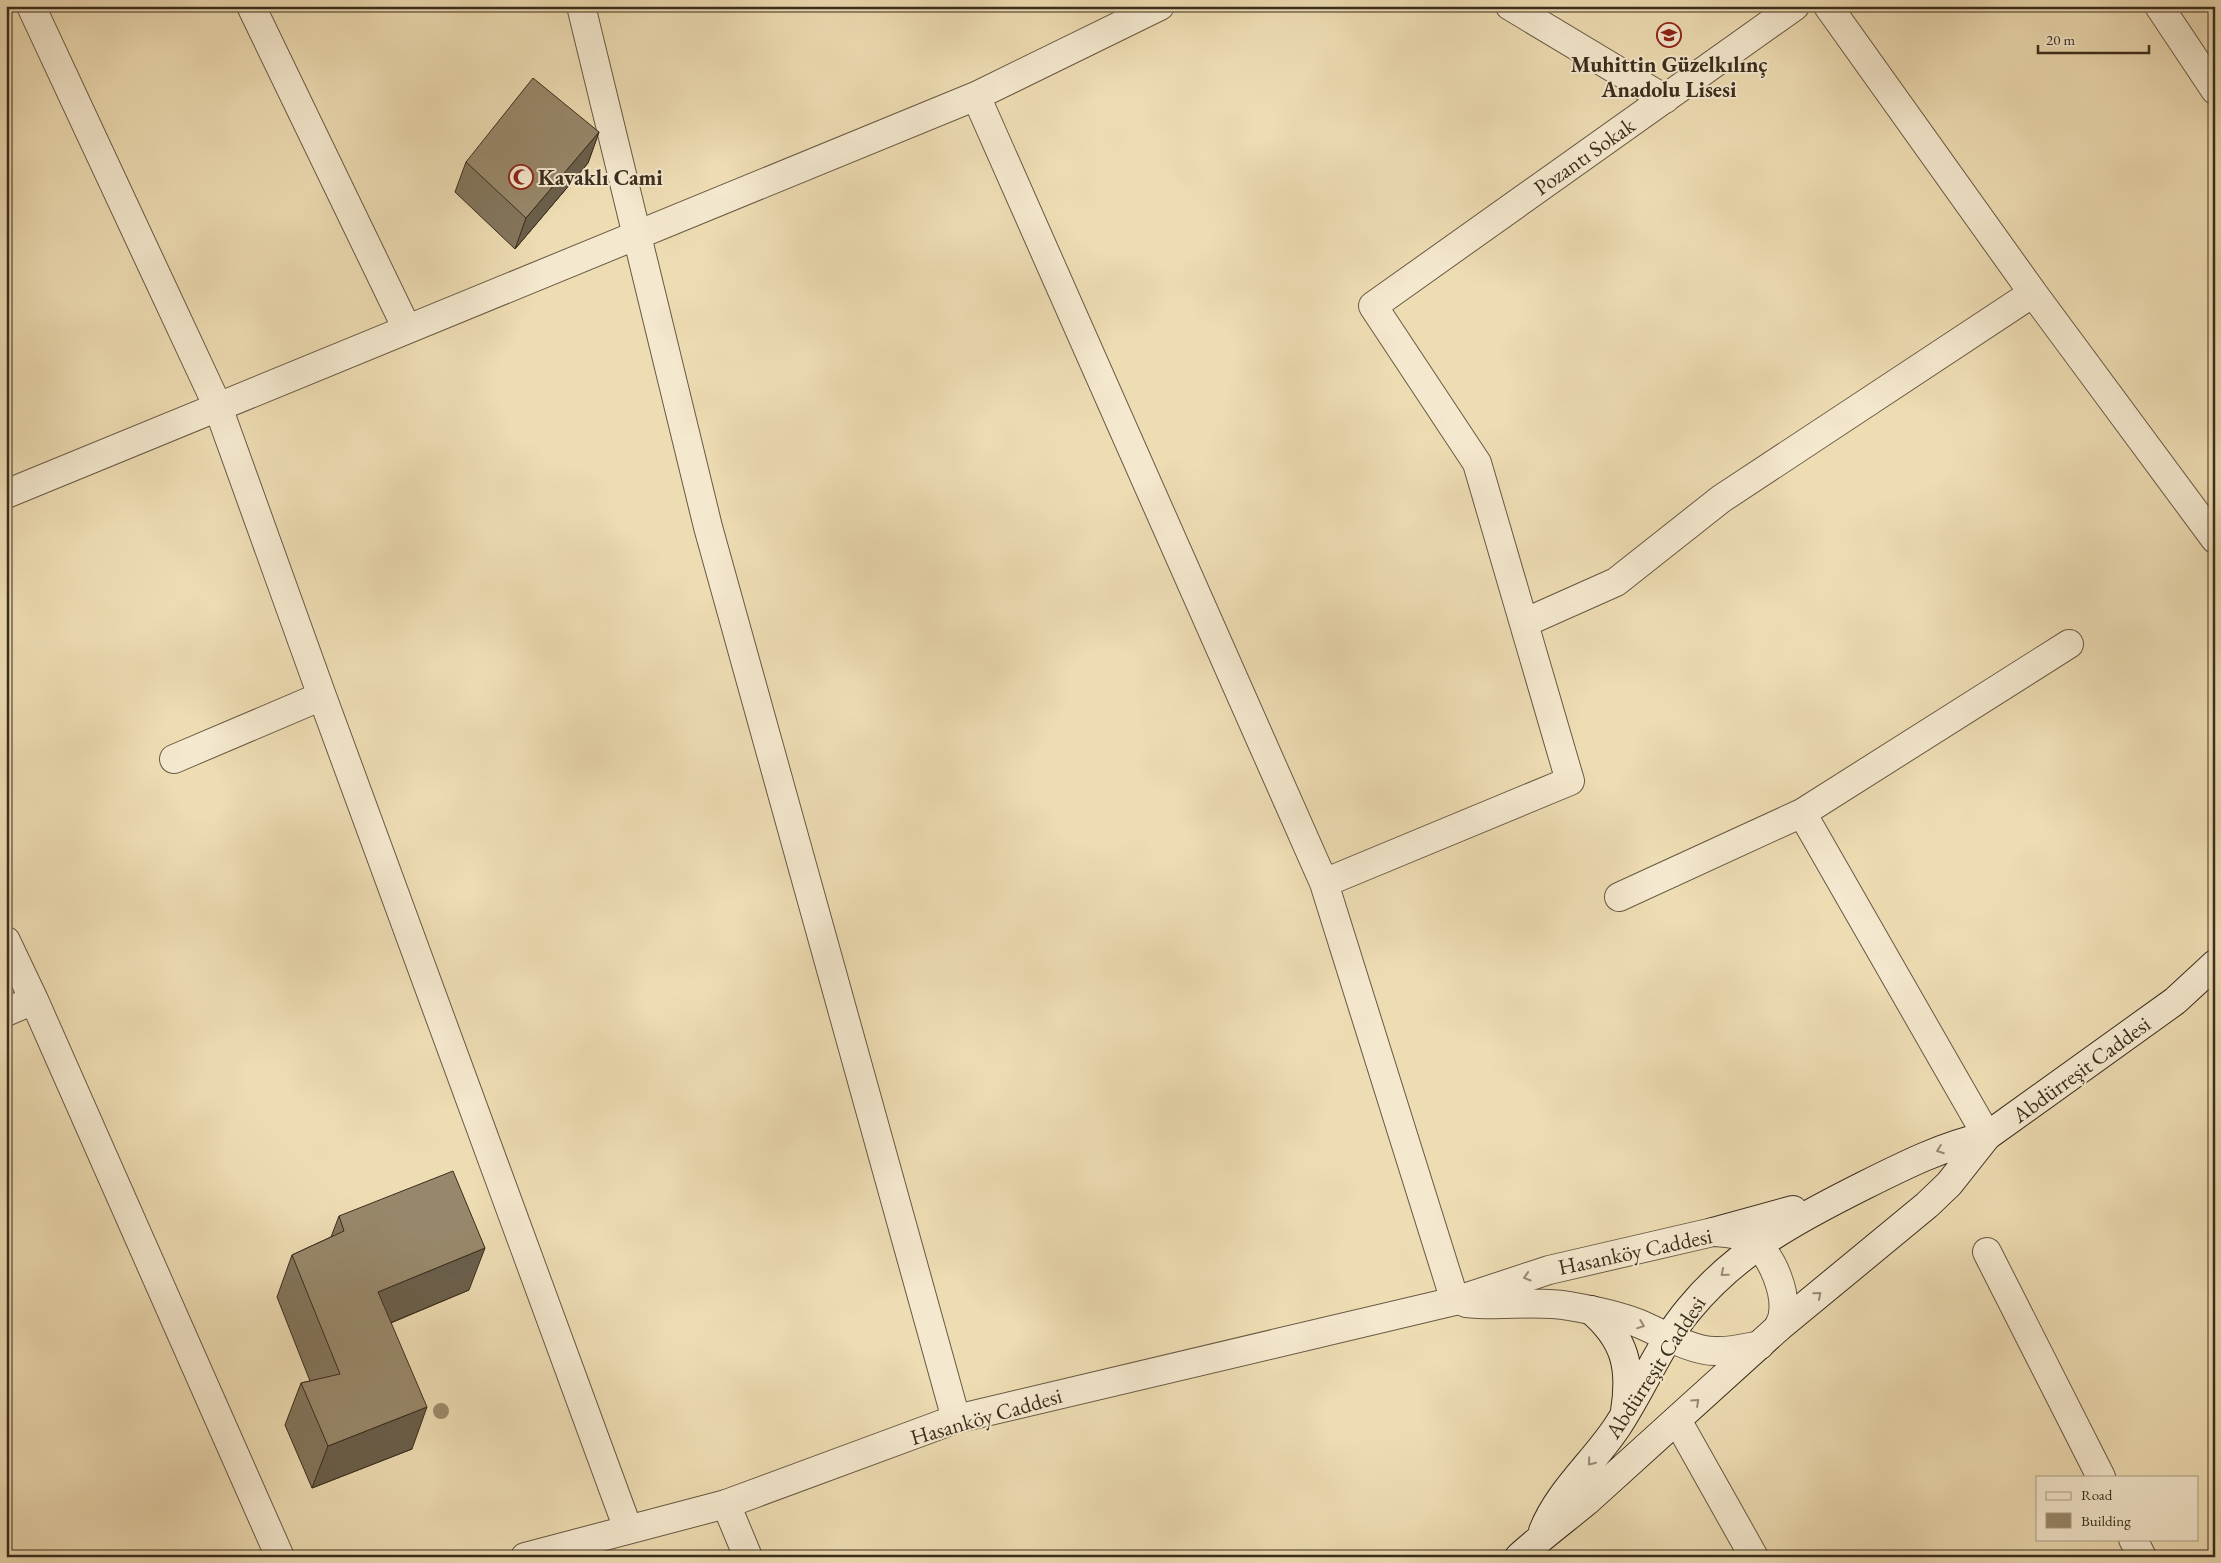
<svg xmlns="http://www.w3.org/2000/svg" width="2221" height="1563" font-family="'EB Garamond',serif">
  <rect width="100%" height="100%" fill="#eedcb3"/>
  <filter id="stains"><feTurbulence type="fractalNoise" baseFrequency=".004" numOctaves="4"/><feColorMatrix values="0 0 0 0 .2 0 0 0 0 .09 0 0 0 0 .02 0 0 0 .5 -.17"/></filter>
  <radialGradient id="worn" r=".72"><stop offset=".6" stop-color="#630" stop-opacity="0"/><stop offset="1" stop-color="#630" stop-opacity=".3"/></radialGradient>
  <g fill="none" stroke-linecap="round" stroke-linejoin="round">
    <defs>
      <path id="minor" d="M 31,6 L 218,407 L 322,696 L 628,1529
        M 251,6 L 407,329
        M 581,6 L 708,527 L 956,1419
        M 1510,6 L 1665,99
        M 1828,6 L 2033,293 L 2215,539
        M 2159,6 L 2215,90
        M 976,96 L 1324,883 L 1455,1301
        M 6,494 L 976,96 L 1160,6
        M 1524,623 L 1616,582 L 1721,499 L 2033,293
        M 174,759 L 322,696
        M 1802,813 L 1987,1136
        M 1324,883 L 1570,781 L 1477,463 L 1373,306 L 1795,6
        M 1619,897 L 1802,813 L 2069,644
        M 6,941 L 34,1000 L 280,1557
        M 6,1012 L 34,1000
        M 1987,1252 L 2101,1477
        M 1677,1420 L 1754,1557
        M 726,1504 L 748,1557
        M 2133,1539 L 2142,1557"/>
      <path id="tertiary" d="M 1466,1303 C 1501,1307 1536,1300 1569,1306 C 1593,1310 1617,1315 1640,1324 C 1661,1333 1692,1351 1715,1351 C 1730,1352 1745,1348 1760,1345
        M 525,1557 L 726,1504 L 956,1419 L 1455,1301 L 1549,1270 L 1713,1232 C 1728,1233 1746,1234 1757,1245 C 1773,1259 1786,1292 1783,1313 C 1783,1318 1780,1323 1778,1328"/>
      <path id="secondary" d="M 1713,1232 L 1793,1210
        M 1591,1310 C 1625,1339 1632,1367 1625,1411
        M 1543,1531 C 1559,1491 1593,1463 1617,1427 C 1643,1388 1660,1343 1690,1308 C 1738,1250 1799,1218 1865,1185 C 1905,1165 1943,1146 1987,1136
        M 1519,1557 C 1541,1537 1564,1520 1587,1501 L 1778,1328 L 1927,1205 L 1949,1184 L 1987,1136 L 2175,1001 L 2215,964"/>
    </defs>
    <!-- minor casing -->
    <use href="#minor" stroke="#675942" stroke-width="30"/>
    <!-- tertiary casing -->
    <use href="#tertiary" stroke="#675942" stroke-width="30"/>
    <!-- secondary casing -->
    <use href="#secondary" stroke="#3a2d1d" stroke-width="30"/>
    <!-- minor -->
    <use href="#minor" stroke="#f4e8ce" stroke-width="28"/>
    <!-- tertiary -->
    <use href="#tertiary" stroke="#f4e8ce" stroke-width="28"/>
    <!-- secondary -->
    <use href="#secondary" stroke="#f4e8ce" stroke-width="28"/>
  </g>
  <!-- trees -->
  <circle fill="#9c8c6e" cx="441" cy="1411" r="8"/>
  <!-- wall -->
  <path fill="#83755c" stroke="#3a2d1d" d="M 599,132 L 588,163 L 515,249 L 455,192 L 466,162 Z
    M 339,1216 L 469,1290 L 391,1323 L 412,1449 L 312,1488 L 285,1425 L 301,1383 L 310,1381 L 277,1297 L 292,1255 L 331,1237 Z"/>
  <!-- shaded-wall -->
  <path fill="#6a5f4b" stroke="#3a2d1d" d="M 599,132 L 588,163 L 515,249 L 526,218 Z
    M 485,1248 L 469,1290 L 363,1334 L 378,1292 Z
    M 427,1407 L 412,1449 L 312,1488 L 328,1446 Z"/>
  <!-- building -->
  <path fill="#98886b" stroke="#3a2d1d" d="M 533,78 L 599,132 L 526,218 L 466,162 Z
    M 453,1171 L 485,1248 L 378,1292 L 427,1407 L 328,1446 L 301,1383 L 340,1374 L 292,1255 L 344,1231 L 339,1216 Z"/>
  <!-- one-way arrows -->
  <defs><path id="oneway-chevron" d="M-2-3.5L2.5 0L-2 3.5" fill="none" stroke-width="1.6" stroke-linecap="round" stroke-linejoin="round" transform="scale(1.25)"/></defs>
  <g stroke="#978a76">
    <use href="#oneway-chevron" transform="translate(1940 1150) rotate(160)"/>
    <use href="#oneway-chevron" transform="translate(1724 1273) rotate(140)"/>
    <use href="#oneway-chevron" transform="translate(1527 1277) rotate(163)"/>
    <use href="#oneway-chevron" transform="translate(1818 1295) rotate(-40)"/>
    <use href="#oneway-chevron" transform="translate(1641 1325) rotate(21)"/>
    <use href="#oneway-chevron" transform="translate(1696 1402) rotate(-42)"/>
    <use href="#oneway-chevron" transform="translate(1591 1462) rotate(129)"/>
  </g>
  <!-- icons -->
  <defs>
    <symbol id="school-ring" viewBox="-11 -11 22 22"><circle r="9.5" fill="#f4e8ce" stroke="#8f2418" stroke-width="1.5"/><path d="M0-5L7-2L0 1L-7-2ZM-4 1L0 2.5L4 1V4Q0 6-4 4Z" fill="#8f2418"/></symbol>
    <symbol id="mosque-ring" viewBox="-11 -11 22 22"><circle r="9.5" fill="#f4e8ce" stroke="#8f2418" stroke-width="1.5"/><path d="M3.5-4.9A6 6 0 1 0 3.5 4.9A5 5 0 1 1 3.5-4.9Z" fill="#8f2418"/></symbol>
  </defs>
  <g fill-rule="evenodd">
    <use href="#school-ring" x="1655" y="21" width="28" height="28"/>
    <use href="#mosque-ring" x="507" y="163" width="28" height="28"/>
  </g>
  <g text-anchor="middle" stroke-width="4" stroke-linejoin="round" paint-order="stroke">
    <!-- poi labels -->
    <g font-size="22" font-weight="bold" fill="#3a2d1d" stroke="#f4e8ce">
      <text x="1669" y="72">Muhittin Güzelkılınç<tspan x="1669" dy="25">Anadolu Lisesi</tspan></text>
      <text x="538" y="185" text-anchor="start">Kavaklı Cami</text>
    </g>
    <!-- street labels -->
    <g font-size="22" fill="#3a2d1d" stroke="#f4e8ce">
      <text transform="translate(1584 156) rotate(-35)" y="8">Pozantı Sokak</text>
      <text transform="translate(2081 1069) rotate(-36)" y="8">Abdürreşit Caddesi</text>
      <text transform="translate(1635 1251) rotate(-12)" y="8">Hasanköy Caddesi</text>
      <text transform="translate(1655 1367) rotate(-57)" y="8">Abdürreşit Caddesi</text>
      <text transform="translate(986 1416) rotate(-16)" y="8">Hasanköy Caddesi</text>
    </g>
  </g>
  <!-- margin -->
  <rect width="2221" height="1563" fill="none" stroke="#eedcb3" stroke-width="25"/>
  <rect x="8" y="8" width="2206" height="1548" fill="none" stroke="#3a2d1d" stroke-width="2.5"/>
  <rect x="12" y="12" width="2196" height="1538" fill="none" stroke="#3a2d1d"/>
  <!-- legend -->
  <rect x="2036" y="1476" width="162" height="65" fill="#f4e8ce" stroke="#aa9d87"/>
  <rect x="2046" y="1492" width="25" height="8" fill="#f4e8ce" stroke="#aa9d87"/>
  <text x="2081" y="1500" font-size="15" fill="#3a2d1d">Road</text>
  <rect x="2046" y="1513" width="25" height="15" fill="#98886b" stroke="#aa9d87"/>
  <text x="2081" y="1526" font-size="15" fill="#3a2d1d">Building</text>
  <!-- scale -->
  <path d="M2038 45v8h111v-8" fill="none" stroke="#3a2d1d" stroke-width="2.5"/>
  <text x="2046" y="45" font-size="15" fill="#3a2d1d" stroke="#f4e8ce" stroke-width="4" paint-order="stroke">20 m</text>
  <rect width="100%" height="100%" filter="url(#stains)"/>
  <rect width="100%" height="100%" fill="url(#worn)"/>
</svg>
